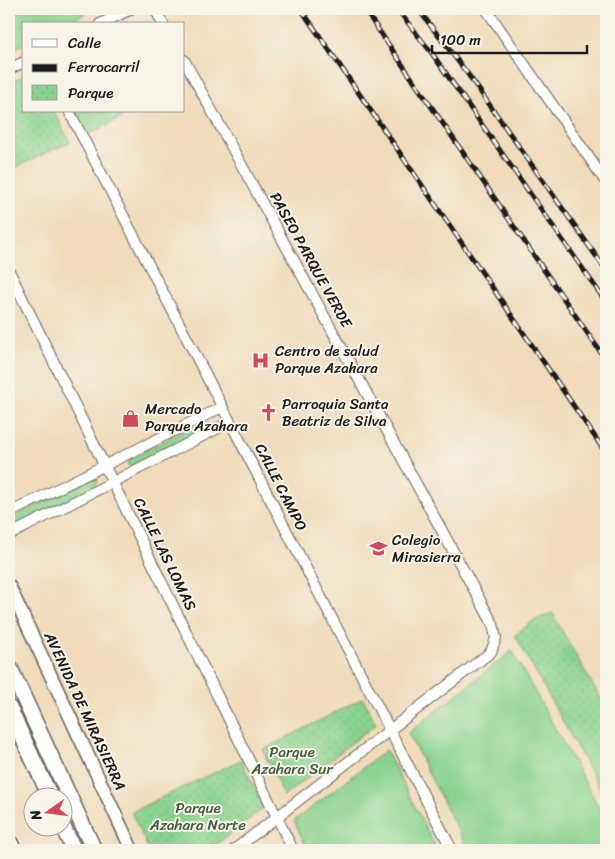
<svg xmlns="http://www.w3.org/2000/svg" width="615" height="859" font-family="Sriracha,sans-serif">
  <defs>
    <pattern id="park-dots" width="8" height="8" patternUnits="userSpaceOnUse" patternTransform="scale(1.25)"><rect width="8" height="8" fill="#89d38f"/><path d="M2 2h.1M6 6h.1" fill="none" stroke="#76b57b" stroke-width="1.8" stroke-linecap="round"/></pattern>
  </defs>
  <rect width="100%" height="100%" fill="#f7f3e8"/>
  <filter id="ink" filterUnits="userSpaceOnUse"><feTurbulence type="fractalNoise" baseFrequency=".02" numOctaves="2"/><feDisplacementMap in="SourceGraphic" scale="10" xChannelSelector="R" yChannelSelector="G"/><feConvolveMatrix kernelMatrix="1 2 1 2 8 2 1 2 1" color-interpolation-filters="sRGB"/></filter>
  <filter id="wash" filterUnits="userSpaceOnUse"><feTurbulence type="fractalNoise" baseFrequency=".0096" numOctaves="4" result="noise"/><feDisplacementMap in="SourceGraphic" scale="20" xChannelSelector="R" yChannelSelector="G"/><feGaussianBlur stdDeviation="1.12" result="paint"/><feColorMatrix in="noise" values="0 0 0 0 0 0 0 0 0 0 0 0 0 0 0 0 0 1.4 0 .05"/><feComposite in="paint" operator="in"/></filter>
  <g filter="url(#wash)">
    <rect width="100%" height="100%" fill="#f1dbbb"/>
    <!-- green -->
    <path fill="#89d38f" stroke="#527856" d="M 9,9 L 94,9 L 64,24 L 24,24 L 24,44 L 9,51 Z
      M 203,421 L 208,423 L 207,430 L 133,468 L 128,465 L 129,459 Z
      M 91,478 L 98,480 L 95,487 L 9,530 L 9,519 Z
      M 512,651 L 606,820 L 606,850 L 468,850 L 408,733 Z
      M 386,750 L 437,850 L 308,850 L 294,821 Z"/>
    <!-- park -->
    <path fill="url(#park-dots)" stroke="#527856" d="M 24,76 L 24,111 L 54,111 L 70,142 L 9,170 L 9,83 Z
      M 75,111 L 135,111 L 89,134 L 84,131 Z
      M 552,613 L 606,708 L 606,800 L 515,635 L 533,621 Z
      M 363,698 L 376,724 L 284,796 L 263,750 Z
      M 241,760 L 264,808 L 209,850 L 149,850 L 131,812 Z"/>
  </g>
  <g filter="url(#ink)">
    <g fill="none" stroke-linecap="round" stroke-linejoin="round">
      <defs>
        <path id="minor" d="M 155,9 L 163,24
          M 486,9 L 606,182
          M 100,24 L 131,9
          M 184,60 L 493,624 L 496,638 L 491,652 L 234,850
          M 9,69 L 24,62
          M 69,111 L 452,850
          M 9,271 L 293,850
          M 9,513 L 222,407
          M 9,535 L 230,422"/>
        <path id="tertiary" d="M 9,586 L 132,850
          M 9,837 L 15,850"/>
        <path id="secondary" d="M 9,666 L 94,850
          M 9,708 L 50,796
          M 62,825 L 74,850"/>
      </defs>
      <!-- minor casing -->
      <use href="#minor" stroke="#675f54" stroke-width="12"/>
      <!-- tertiary casing -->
      <use href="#tertiary" stroke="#675f54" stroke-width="15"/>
      <!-- secondary casing -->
      <use href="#secondary" stroke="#675f54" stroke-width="18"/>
      <!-- minor -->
      <use href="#minor" stroke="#fff" stroke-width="10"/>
      <!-- tertiary -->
      <use href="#tertiary" stroke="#fff" stroke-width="12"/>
      <!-- secondary -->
      <use href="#secondary" stroke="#fff" stroke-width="15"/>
      <defs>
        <path id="rail" d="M 301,9 L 606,453
          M 364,9 L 606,360
          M 397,9 L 431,52 L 606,302
          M 418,9 L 467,73 L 606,270"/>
      </defs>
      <!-- rail casing -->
      <use href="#rail" stroke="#1c1c1c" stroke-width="5"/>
      <!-- rail -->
      <use href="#rail" stroke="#f7f3e8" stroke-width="3" stroke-dasharray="9" stroke-linecap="butt"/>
    </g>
  </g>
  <!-- icons -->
  <defs>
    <symbol id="hospital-bare" viewBox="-9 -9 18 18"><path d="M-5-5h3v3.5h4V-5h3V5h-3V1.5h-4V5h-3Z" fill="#d1495b" stroke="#f7f3e8" stroke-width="2.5" paint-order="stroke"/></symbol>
    <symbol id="church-bare" viewBox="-9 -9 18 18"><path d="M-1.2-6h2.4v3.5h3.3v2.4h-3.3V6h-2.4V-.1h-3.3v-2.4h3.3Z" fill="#d1495b" stroke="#f7f3e8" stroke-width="2.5" paint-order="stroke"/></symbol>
    <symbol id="shop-bare" viewBox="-9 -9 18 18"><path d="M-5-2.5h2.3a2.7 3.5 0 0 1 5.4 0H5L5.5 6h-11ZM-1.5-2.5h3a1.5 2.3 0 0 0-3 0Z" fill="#d1495b" stroke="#f7f3e8" stroke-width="2.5" paint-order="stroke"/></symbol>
    <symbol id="school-bare" viewBox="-9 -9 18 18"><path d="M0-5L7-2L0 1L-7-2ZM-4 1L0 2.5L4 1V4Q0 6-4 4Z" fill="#d1495b" stroke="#f7f3e8" stroke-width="2.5" paint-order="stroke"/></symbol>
  </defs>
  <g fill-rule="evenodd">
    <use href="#hospital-bare" x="248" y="348" width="25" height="25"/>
    <use href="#church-bare" x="256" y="400" width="25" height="25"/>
    <use href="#shop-bare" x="118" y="406" width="25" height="25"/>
    <use href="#school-bare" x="366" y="536" width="25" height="25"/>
  </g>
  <g text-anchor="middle" stroke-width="4" stroke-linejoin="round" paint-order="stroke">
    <!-- street labels -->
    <g font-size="15" fill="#1c1c1c" stroke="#f7f3e8">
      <text transform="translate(311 260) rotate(61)" y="5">PASEO PARQUE VERDE</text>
      <text transform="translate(281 487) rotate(63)" y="5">CALLE CAMPO</text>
      <text transform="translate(165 554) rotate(64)" y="5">CALLE LAS LOMAS</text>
      <text transform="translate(85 711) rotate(65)" y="5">AVENIDA DE MIRASIERRA</text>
    </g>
    <!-- poi labels -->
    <g font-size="15" fill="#1c1c1c" stroke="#f7f3e8" text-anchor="start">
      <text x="275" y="356">Centro de salud<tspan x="275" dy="17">Parque Azahara</tspan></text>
      <text x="282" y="409">Parroquia Santa<tspan x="282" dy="17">Beatriz de Silva</tspan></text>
      <text x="145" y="414">Mercado<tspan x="145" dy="17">Parque Azahara</tspan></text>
      <text x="392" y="545">Colegio<tspan x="392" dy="17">Mirasierra</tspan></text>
    </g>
    <!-- park labels -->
    <g font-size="15" fill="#425c44" stroke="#f7f3e8">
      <text x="292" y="757">Parque<tspan x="292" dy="17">Azahara Sur</tspan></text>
      <text x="198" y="813">Parque<tspan x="198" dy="17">Azahara Norte</tspan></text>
    </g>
  </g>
  <!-- margin -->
  <rect width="615" height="859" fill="none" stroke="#f7f3e8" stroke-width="30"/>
  <!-- legend -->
  <rect x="22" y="22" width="162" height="90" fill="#f7f3e8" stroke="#9f9d96"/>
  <rect x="32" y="39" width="25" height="8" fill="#ffffff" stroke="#9f9d96"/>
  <text x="68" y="48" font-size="15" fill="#1c1c1c">Calle</text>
  <rect x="32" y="64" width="25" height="8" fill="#1c1c1c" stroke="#9f9d96"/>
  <text x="68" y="72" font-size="15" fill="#1c1c1c">Ferrocarril</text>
  <rect x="32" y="85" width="25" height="15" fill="url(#park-dots)" stroke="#9f9d96"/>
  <text x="68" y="98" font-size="15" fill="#1c1c1c">Parque</text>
  <!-- north arrow -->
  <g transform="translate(48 812) rotate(256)"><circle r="24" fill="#f7f3e8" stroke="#9f9d96"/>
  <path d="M0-4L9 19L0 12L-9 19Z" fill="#d1495b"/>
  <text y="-8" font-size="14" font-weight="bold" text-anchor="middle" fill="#1c1c1c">N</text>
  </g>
  <!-- scale -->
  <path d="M432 45v8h155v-8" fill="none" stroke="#1c1c1c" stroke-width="2.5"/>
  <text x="440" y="45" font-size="15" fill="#1c1c1c" stroke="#f7f3e8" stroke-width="4" paint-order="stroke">100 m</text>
</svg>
